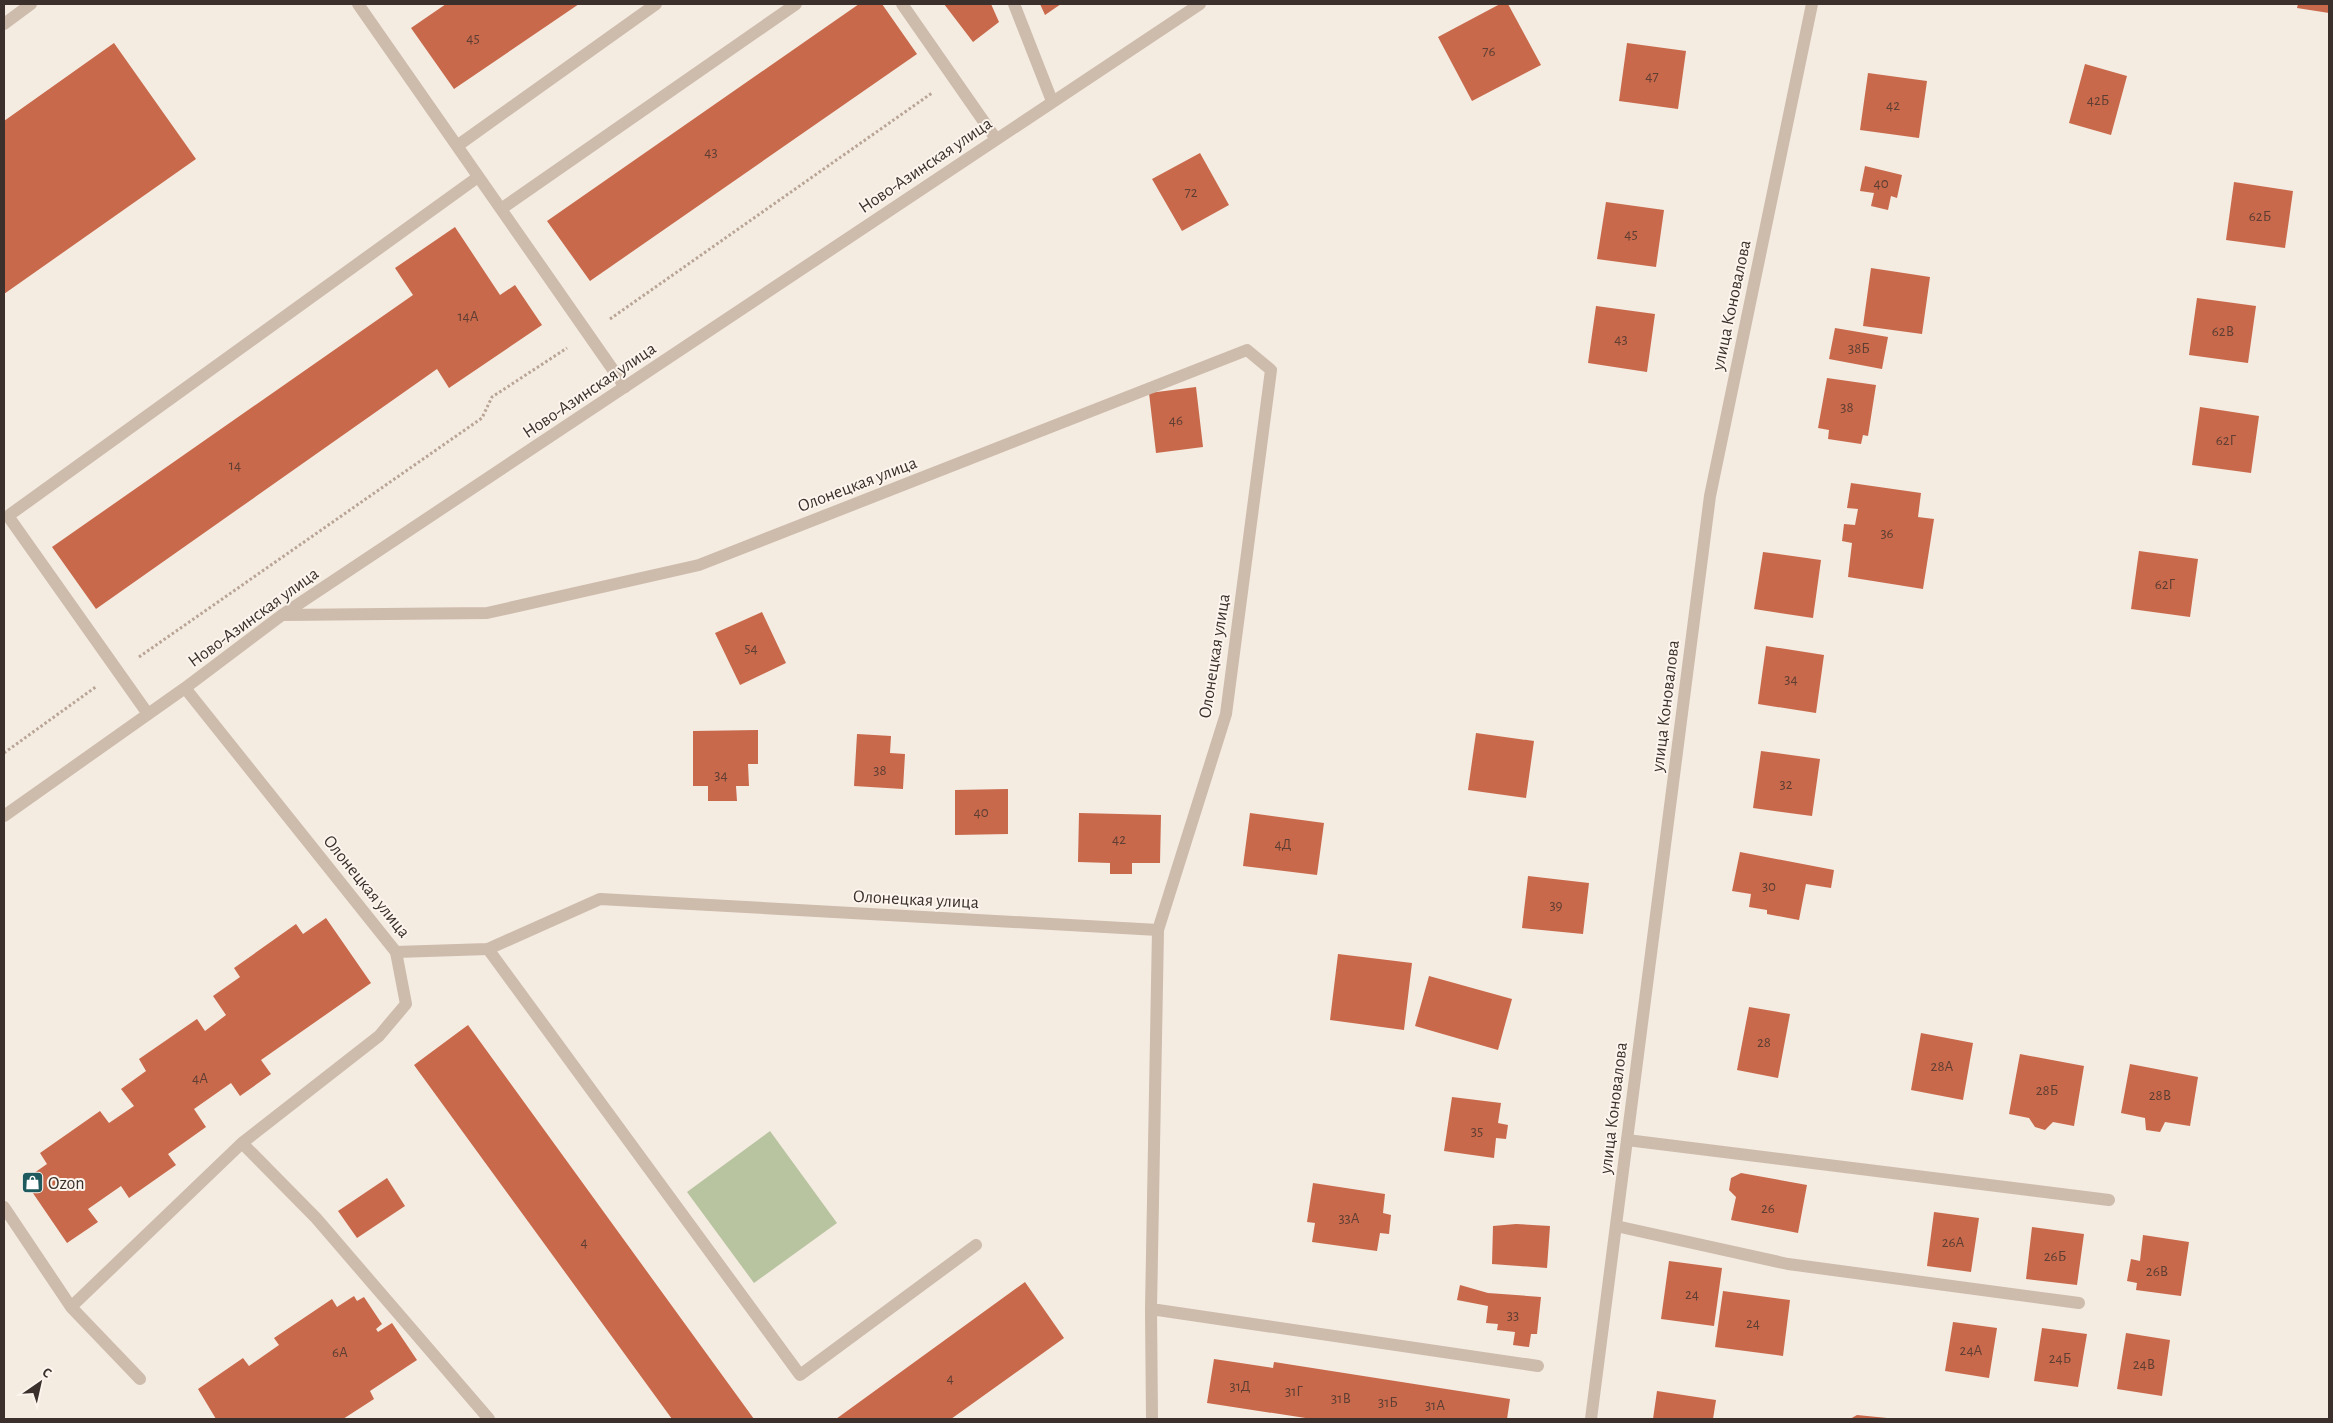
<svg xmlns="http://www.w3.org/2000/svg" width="2333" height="1423" font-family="'Alegreya Sans',sans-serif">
  <rect width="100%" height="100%" fill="#f4ebe1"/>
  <!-- green -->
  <path fill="#b8c4a0" d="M 770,1131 L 837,1223 L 754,1283 L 687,1192 Z"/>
  <!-- building -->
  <path fill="#c8694b" d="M 446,4 L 579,4 L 454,89 L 411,28 Z
    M 859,4 L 882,4 L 917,54 L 590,281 L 547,221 Z
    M 944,4 L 991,4 L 999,22 L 973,42 Z
    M 1040,4 L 1061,4 L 1045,15 Z
    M 1500,4 L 1508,4 L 1541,65 L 1472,101 L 1438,37 Z
    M 2298,4 L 2329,4 L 2329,13 L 2297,8 Z
    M 114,43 L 196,159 L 4,294 L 4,121 Z
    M 1627,43 L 1686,51 L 1678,109 L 1619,101 Z
    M 2085,64 L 2127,76 L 2111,135 L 2069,123 Z
    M 1868,73 L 1927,81 L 1919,138 L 1860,130 Z
    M 1200,153 L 1229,205 L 1182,231 L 1152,179 Z
    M 1865,166 L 1902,175 L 1897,198 L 1891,196 L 1888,210 L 1871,206 L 1874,193 L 1860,191 Z
    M 2234,182 L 2293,191 L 2285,248 L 2226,240 Z
    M 1606,202 L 1664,210 L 1656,267 L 1597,259 Z
    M 455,227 L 500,295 L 515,285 L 542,325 L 449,388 L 437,369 L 96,609 L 52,547 L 413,295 L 395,268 Z
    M 1871,268 L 1930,277 L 1922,334 L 1863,326 Z
    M 2197,298 L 2256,306 L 2248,363 L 2189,355 Z
    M 1596,306 L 1655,314 L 1647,372 L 1588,363 Z
    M 1835,328 L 1888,337 L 1882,369 L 1829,359 Z
    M 1827,378 L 1876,385 L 1868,436 L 1863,435 L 1861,444 L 1828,439 L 1829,430 L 1818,428 Z
    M 1196,387 L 1203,447 L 1156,453 L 1149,393 Z
    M 2200,407 L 2259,416 L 2251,473 L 2192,465 Z
    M 1851,483 L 1921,493 L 1918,517 L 1934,519 L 1923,589 L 1848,577 L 1852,543 L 1842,541 L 1844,524 L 1855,525 L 1858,509 L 1847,508 Z
    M 2139,551 L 2198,559 L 2190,617 L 2131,609 Z
    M 1763,552 L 1821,560 L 1813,618 L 1754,609 Z
    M 762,612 L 786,663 L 740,685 L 715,633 Z
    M 1766,646 L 1824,655 L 1816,713 L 1758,704 Z
    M 758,730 L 758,764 L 748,764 L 749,786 L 736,786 L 737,801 L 708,801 L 708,786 L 693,786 L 693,731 Z
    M 1476,733 L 1534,741 L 1526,798 L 1468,790 Z
    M 857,734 L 891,736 L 890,753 L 905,754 L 903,789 L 854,786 Z
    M 1761,751 L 1820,759 L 1812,816 L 1753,808 Z
    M 1008,789 L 1008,834 L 955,835 L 955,790 Z
    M 1079,813 L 1161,815 L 1160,863 L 1132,863 L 1132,874 L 1110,874 L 1110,863 L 1078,862 Z
    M 1250,813 L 1324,823 L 1317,875 L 1243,866 Z
    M 1740,852 L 1834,870 L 1831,888 L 1806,884 L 1799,920 L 1767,914 L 1767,910 L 1749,907 L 1751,894 L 1732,891 Z
    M 1528,876 L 1589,883 L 1583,934 L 1522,928 Z
    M 326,918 L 371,983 L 261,1060 L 271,1074 L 240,1096 L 231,1083 L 194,1109 L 206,1127 L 168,1154 L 176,1165 L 129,1198 L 121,1186 L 88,1209 L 98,1222 L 67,1243 L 24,1180 L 47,1164 L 40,1153 L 100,1111 L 109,1123 L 134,1106 L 121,1089 L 146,1071 L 139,1059 L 197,1019 L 205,1031 L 226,1015 L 213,996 L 240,977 L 234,968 L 296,924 L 303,934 Z
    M 1338,954 L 1412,963 L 1404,1030 L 1330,1020 Z
    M 1429,976 L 1512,999 L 1498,1050 L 1415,1026 Z
    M 1749,1007 L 1790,1014 L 1778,1078 L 1737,1070 Z
    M 468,1025 L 754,1419 L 672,1419 L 414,1065 Z
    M 1921,1033 L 1973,1043 L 1963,1100 L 1911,1090 Z
    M 2020,1054 L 2084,1066 L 2074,1126 L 2053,1122 L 2045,1130 L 2035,1127 L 2029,1118 L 2009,1114 Z
    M 2130,1064 L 2198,1077 L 2190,1126 L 2165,1122 L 2160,1132 L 2146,1130 L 2145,1118 L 2121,1113 Z
    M 1452,1097 L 1501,1103 L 1498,1123 L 1508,1125 L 1506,1139 L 1496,1138 L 1494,1158 L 1444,1151 Z
    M 1741,1173 L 1807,1185 L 1798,1233 L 1731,1220 L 1736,1197 L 1729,1190 L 1731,1178 Z
    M 387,1178 L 405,1206 L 357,1238 L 338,1211 Z
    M 1313,1183 L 1385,1194 L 1383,1213 L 1391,1215 L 1389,1234 L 1380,1233 L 1377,1251 L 1312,1242 L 1315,1223 L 1307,1222 Z
    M 1934,1212 L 1979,1218 L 1971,1272 L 1927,1266 Z
    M 1516,1224 L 1550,1226 L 1547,1268 L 1492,1264 L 1493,1226 Z
    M 2032,1227 L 2084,1234 L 2077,1285 L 2026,1279 Z
    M 2143,1235 L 2189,1242 L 2181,1296 L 2136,1290 L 2137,1283 L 2127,1281 L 2131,1259 L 2140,1261 Z
    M 1669,1261 L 1722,1268 L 1714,1326 L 1661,1319 Z
    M 1025,1282 L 1064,1338 L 951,1419 L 836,1419 Z
    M 1460,1285 L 1488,1293 L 1541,1297 L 1537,1334 L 1531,1334 L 1529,1347 L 1513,1345 L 1515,1332 L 1497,1330 L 1498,1324 L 1486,1323 L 1488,1306 L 1457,1300 Z
    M 1723,1291 L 1790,1300 L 1783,1356 L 1715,1347 Z
    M 354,1296 L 357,1301 L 364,1297 L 382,1324 L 376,1329 L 378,1332 L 392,1323 L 417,1360 L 370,1391 L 374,1399 L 343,1419 L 216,1419 L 198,1389 L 243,1358 L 249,1366 L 279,1345 L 274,1338 L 332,1299 L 337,1307 Z
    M 1953,1322 L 1997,1328 L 1989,1378 L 1945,1371 Z
    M 2042,1328 L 2087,1334 L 2078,1387 L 2034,1381 Z
    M 2126,1333 L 2170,1340 L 2162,1396 L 2117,1389 Z
    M 1214,1359 L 1273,1368 L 1274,1362 L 1510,1399 L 1507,1419 L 1312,1419 L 1207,1403 Z
    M 1657,1391 L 1716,1400 L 1713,1419 L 1653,1419 Z
    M 1857,1415 L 1887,1418 L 1887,1419 L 1850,1419 Z"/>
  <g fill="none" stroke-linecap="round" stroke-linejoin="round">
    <!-- path -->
    <path stroke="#b9a596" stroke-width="3" stroke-dasharray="2.5 2.5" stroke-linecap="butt" d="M 610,319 L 932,93
      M 139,657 L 482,418 L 492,397 L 567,348
      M 4,753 L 97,686"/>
    <!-- lane -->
    <path stroke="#cdbbac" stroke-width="12" d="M 358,4 L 625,387
      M 902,4 L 996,139
      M 1014,4 L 1052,101
      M 4,24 L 31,4
      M 457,146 L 656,4
      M 501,209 L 796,4
      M 148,714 L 8,516 L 478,177
      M 488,949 L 800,1375 L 976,1245
      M 1627,1140 L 2109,1200
      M 242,1143 L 316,1218 L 489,1419
      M 4,1207 L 71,1307 L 242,1143 L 379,1036 L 406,1004 L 396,952
      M 1616,1226 L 1788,1264 L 2079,1303
      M 71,1307 L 140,1379
      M 1151,1309 L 1538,1366
      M 1152,1419 L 1151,1309 L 1158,930"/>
    <!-- street -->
    <path stroke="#cdbbac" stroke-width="12" d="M 185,688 L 396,952 L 488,949 L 600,899 L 1158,930 L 1226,714 L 1271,370 L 1247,350 L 699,565 L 487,613 L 282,615
      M 4,816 L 185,688 L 282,615 L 1200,4
      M 1591,1419 L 1710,496 L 1812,4"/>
  </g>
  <!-- icons -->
  <defs>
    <symbol id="shop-square" viewBox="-11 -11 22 22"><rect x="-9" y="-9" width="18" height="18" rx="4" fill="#1f5a5e" stroke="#fbf5ee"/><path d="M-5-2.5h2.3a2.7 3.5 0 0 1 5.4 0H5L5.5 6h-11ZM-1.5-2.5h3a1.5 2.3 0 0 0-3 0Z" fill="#fff"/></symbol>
  </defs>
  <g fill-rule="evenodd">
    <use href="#shop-square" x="20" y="1170" width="25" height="25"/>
  </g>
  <g text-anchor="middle" stroke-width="4" stroke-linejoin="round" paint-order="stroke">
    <!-- number labels -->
    <g font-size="15" fill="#5e3e33">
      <text x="473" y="43">45</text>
      <text x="1489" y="56">76</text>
      <text x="1652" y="81">47</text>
      <text x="2098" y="105">42Б</text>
      <text x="1893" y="110">42</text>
      <text x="711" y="157">43</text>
      <text x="1881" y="188">40</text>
      <text x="1191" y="197">72</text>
      <text x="2260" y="221">62Б</text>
      <text x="1631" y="239">45</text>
      <text x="468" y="321">14А</text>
      <text x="2223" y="336">62В</text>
      <text x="1621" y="344">43</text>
      <text x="1859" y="353">38Б</text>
      <text x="1847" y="412">38</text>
      <text x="1176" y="425">46</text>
      <text x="2226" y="445">62Г</text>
      <text x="235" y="470">14</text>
      <text x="1887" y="538">36</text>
      <text x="2165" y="589">62Г</text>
      <text x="751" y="653">54</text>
      <text x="1791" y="684">34</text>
      <text x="880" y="775">38</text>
      <text x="721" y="780">34</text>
      <text x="1786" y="789">32</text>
      <text x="981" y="817">40</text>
      <text x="1119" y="844">42</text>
      <text x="1283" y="849">4Д</text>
      <text x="1769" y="891">30</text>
      <text x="1556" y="910">39</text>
      <text x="1764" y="1047">28</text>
      <text x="1942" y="1071">28А</text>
      <text x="200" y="1083">4А</text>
      <text x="2047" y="1095">28Б</text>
      <text x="2160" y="1100">28В</text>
      <text x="1477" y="1136">35</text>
      <text x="1768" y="1213">26</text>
      <text x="1349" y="1223">33А</text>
      <text x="584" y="1247">4</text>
      <text x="1953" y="1247">26А</text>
      <text x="2055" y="1261">26Б</text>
      <text x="2157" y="1276">26В</text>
      <text x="1692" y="1299">24</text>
      <text x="1513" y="1320">33</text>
      <text x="1753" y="1328">24</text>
      <text x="1971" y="1355">24А</text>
      <text x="340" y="1357">6А</text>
      <text x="2060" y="1363">24Б</text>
      <text x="2144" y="1369">24В</text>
      <text x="950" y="1383">4</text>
      <text x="1240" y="1391">31Д</text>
      <text x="1294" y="1396">31Г</text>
      <text x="1341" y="1403">31В</text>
      <text x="1388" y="1407">31Б</text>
      <text x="1435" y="1410">31А</text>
    </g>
    <!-- street labels -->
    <g font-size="18" fill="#3b302b" stroke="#fbf5ee">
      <text transform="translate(925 165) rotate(-34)" y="6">Ново-Азинская улица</text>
      <text transform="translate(1731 305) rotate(-78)" y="6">улица Коновалова</text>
      <text transform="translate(589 390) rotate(-34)" y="6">Ново-Азинская улица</text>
      <text transform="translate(857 484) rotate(-21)" y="6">Олонецкая улица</text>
      <text transform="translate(253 617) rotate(-36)" y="6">Ново-Азинская улица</text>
      <text transform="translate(1214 656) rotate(-81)" y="6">Олонецкая улица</text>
      <text transform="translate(1665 706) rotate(-83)" y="6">улица Коновалова</text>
      <text transform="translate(367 886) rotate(51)" y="6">Олонецкая улица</text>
      <text transform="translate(916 899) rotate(3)" y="6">Олонецкая улица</text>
      <text transform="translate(1613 1108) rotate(-83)" y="6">улица Коновалова</text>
    </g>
    <!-- poi labels -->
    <g font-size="18" fill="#3b302b" stroke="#fbf5ee" text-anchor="start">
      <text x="48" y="1189">Ozon</text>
    </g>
  </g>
  <!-- border -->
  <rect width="2333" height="1423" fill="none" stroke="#3b302b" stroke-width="10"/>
  <!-- north arrow -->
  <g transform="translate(40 1383) rotate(34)" stroke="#fbf5ee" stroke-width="4" paint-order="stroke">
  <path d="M0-4L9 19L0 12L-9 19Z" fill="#3b302b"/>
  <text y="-8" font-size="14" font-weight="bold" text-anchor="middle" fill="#3b302b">С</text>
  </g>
</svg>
